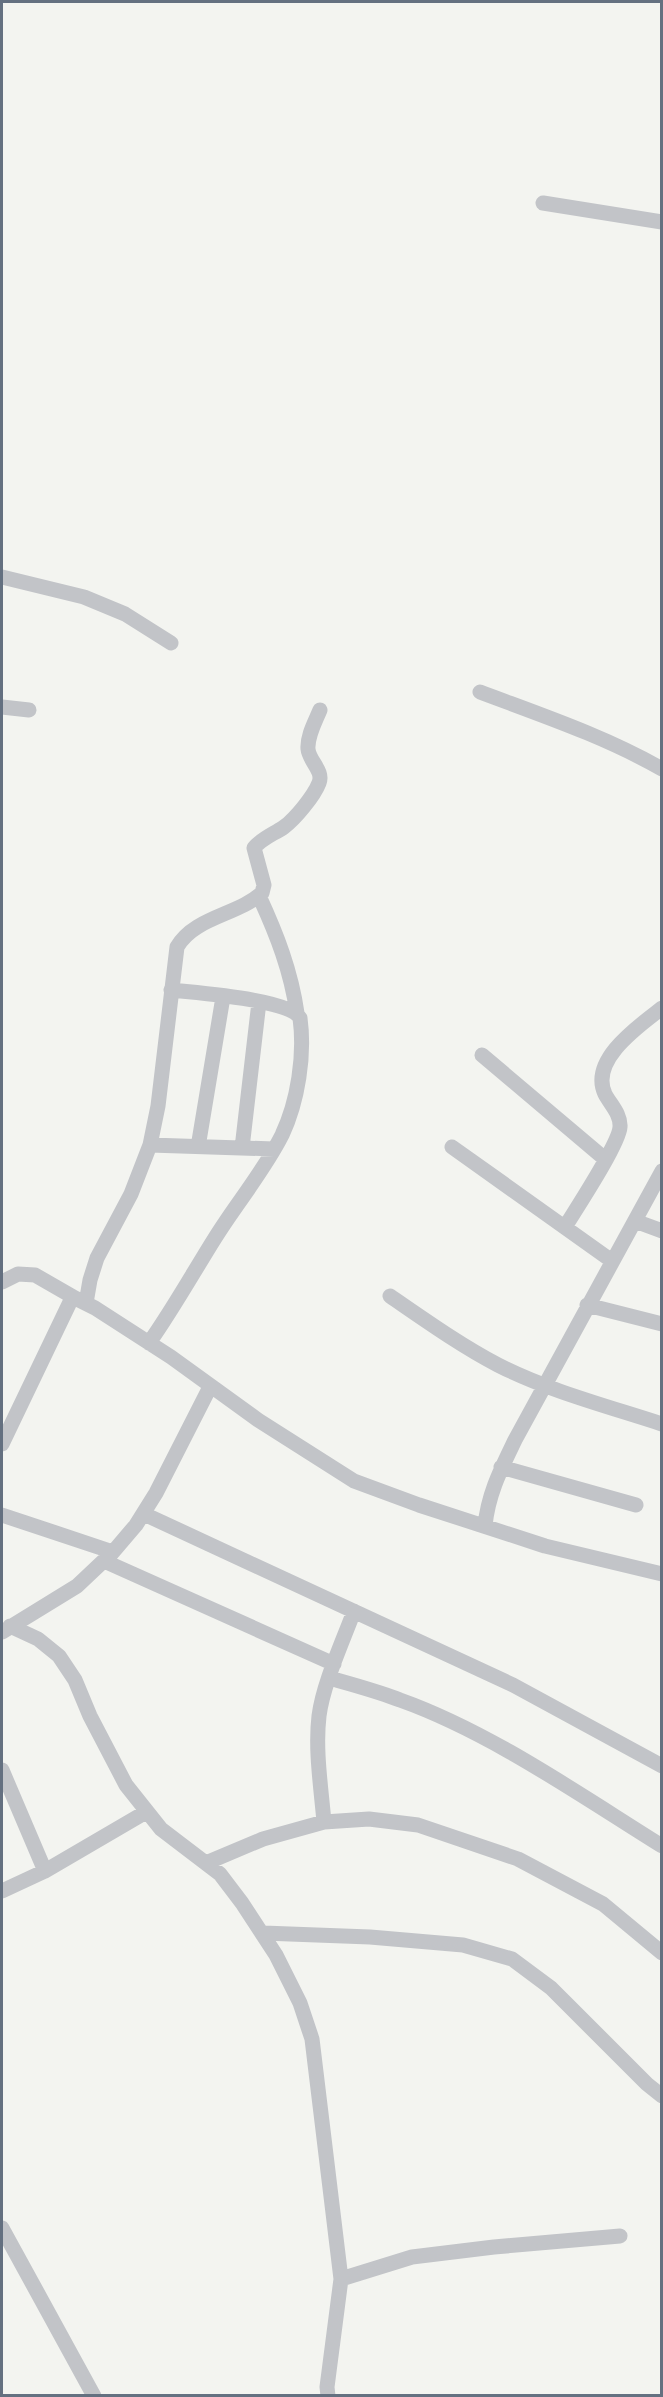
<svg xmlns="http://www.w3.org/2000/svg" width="663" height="2397" font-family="Signika,sans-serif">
  <rect width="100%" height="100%" fill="#f3f4f0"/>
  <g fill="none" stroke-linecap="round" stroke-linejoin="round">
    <!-- street -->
    <path stroke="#c2c4c8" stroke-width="15" d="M 543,203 L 662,222
      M 2,577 L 84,597 L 125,614 L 171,643
      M 480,692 C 541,715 604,736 662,769
      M 2,707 L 29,710
      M 259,896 C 277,935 291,971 297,1013
      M 482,1055 L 605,1159
      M 150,1145 L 274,1149
      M 198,1147 L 223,997
      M 452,1147 L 612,1261
      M 242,1148 L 259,1002
      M 635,1221 L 662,1231
      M 565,1227 C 576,1209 619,1144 620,1127 C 621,1114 610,1104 605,1094 C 589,1060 639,1026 662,1008
      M 2,1282 L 18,1274 L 35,1275 L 75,1298
      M 390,1296 C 425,1320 460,1345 498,1365 C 549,1391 607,1406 662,1424
      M 86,1303 L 90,1280 L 97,1258 L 131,1194 L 150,1145 L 158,1106 L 177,947 C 194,917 238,915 262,893 L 264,885 L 254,848 C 262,838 274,834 284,827 C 295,819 314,796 319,783 C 324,771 309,761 308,749 C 307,736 315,722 320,710
      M 587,1305 L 662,1324
      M 149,1343 C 173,1309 193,1273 215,1238 C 236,1204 264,1171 282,1135 C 298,1101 305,1055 300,1018 C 289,999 196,993 171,990
      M 2,1444 L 71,1300 L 75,1298 L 95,1308 L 171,1357 L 258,1420 L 354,1481 L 419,1505 L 545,1546 L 662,1574
      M 501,1467 L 636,1505
      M 144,1514 L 513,1685 L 662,1766
      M 2,1515 L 113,1552
      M 485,1526 C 488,1494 501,1469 515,1440 L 662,1171
      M 104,1561 L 334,1664
      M 10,1626 L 38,1639 L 59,1656 L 75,1680 L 90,1716 L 126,1785 L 161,1829 L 220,1874 L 242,1903 L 276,1955 L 300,2003 L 312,2039 L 341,2279 L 327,2387 L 328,2396
      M 2,1632 L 77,1586 L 113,1552 L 136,1525 L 156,1493 L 210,1387
      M 330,1678 C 353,1685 377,1691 400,1700 C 490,1732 580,1795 662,1846
      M 2,1770 L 45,1871
      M 324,1822 C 321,1787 315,1750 319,1716 C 323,1684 343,1641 354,1611
      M 206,1863 L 263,1839 L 324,1822 L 369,1819 L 418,1825 L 518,1859 L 603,1904 L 662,1953
      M 2,1891 L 45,1871 L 146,1812
      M 263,1933 L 370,1937 L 463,1945 L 512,1959 L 551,1988 L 647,2084 L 662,2096
      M 2,2228 L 94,2396
      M 341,2279 L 412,2257 L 494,2247 L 620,2236"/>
  </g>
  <!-- border -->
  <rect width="663" height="2397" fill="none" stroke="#647080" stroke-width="6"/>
</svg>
